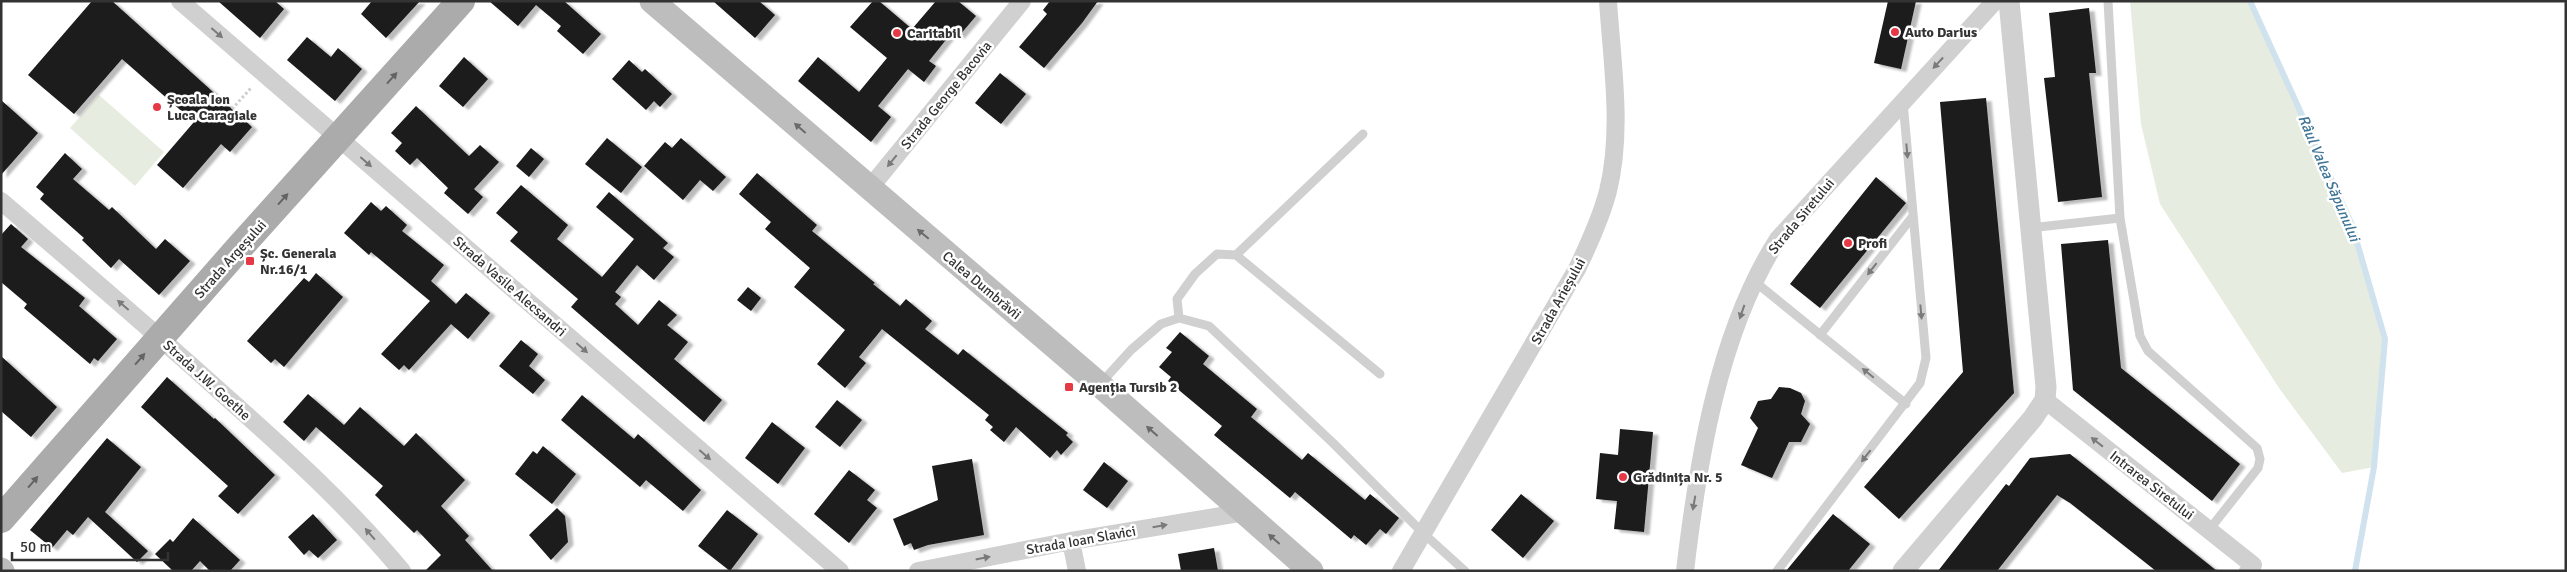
<svg xmlns="http://www.w3.org/2000/svg" width="2567" height="572" font-family="Signika,sans-serif">
  <defs>
    <filter id="shadow"><feDropShadow dx="5.5" dy="3" stdDeviation="1" flood-color="#0004"/></filter>
  </defs>
  <rect width="100%" height="100%" fill="#fff"/>
  <!-- green -->
  <path fill="#e6ecdf" d="M 2130,1 L 2250,1 L 2352,225 L 2385,339 L 2374,467 L 2342,473 L 2279,388 L 2160,204 L 2141,124 Z
    M 99,95 L 164,152 L 135,186 L 70,128 Z"/>
  <g fill="none" stroke-linecap="round" stroke-linejoin="round">
    <!-- stream -->
    <path stroke="#cfe2ee" stroke-width="6" d="M 2250,1 L 2352,225 L 2385,339 L 2374,467 L 2355,571"/>
  </g>
  <!-- building -->
  <path fill="#1a1a1a" filter="url(#shadow)" d="M 92,1 L 112,1 L 252,127 L 230,152 L 221,144 L 183,188 L 157,165 L 194,122 L 122,59 L 74,114 L 28,75 Z
    M 218,1 L 275,1 L 284,9 L 260,38 Z
    M 372,1 L 420,1 L 386,38 L 361,14 Z
    M 489,1 L 564,1 L 601,34 L 583,54 L 557,31 L 561,26 L 536,5 L 518,26 Z
    M 713,1 L 759,1 L 775,15 L 755,38 Z
    M 873,1 L 879,1 L 912,29 L 936,1 L 958,1 L 976,16 L 959,36 L 953,31 L 929,61 L 936,66 L 924,82 L 908,69 L 878,106 L 891,117 L 871,142 L 798,81 L 818,57 L 859,92 L 887,58 L 850,27 Z
    M 1050,1 L 1098,1 L 1082,23 L 1044,68 L 1019,47 L 1047,14 L 1043,10 Z
    M 1888,1 L 1916,1 L 1901,69 L 1874,63 Z
    M 2089,8 L 2096,73 L 2089,73 L 2102,197 L 2058,202 L 2044,78 L 2055,77 L 2049,13 Z
    M 307,37 L 331,57 L 338,48 L 362,69 L 335,101 L 287,60 Z
    M 464,57 L 488,79 L 463,107 L 439,86 Z
    M 629,60 L 642,72 L 645,69 L 672,94 L 660,107 L 654,101 L 646,110 L 612,79 Z
    M 1000,73 L 1026,94 L 1001,124 L 975,103 Z
    M 1986,98 L 2014,393 L 1899,519 L 1864,487 L 1963,372 L 1940,102 Z
    M 1,100 L 38,133 L 1,175 Z
    M 416,106 L 469,156 L 480,145 L 499,162 L 474,189 L 483,197 L 468,214 L 444,193 L 448,188 L 417,158 L 410,165 L 395,151 L 402,143 L 391,133 Z
    M 607,138 L 642,167 L 621,193 L 585,164 Z
    M 681,138 L 726,177 L 713,191 L 700,180 L 683,200 L 644,166 L 665,142 L 672,148 Z
    M 531,148 L 544,159 L 529,177 L 516,166 Z
    M 65,153 L 82,169 L 73,179 L 109,210 L 112,207 L 156,249 L 165,239 L 190,261 L 159,295 L 119,259 L 111,268 L 82,240 L 84,238 L 40,199 L 44,194 L 36,187 Z
    M 757,173 L 817,225 L 812,231 L 875,283 L 873,284 L 900,306 L 906,299 L 932,321 L 925,329 L 958,355 L 963,349 L 1068,433 L 1066,435 L 1073,442 L 1061,455 L 1057,450 L 1050,458 L 1016,427 L 1004,442 L 990,430 L 993,427 L 985,420 L 989,415 L 882,329 L 859,357 L 866,363 L 845,388 L 817,364 L 845,330 L 794,287 L 810,268 L 765,229 L 771,222 L 739,194 Z
    M 1876,177 L 1906,203 L 1820,308 L 1790,284 Z
    M 521,185 L 568,225 L 557,239 L 602,277 L 634,239 L 596,207 L 609,192 L 668,243 L 663,248 L 674,257 L 654,280 L 637,265 L 615,292 L 621,297 L 615,304 L 638,325 L 659,300 L 677,315 L 667,325 L 688,342 L 674,359 L 722,400 L 704,422 L 571,307 L 578,299 L 510,241 L 518,232 L 496,213 Z
    M 371,202 L 381,211 L 386,206 L 407,225 L 402,231 L 444,265 L 431,281 L 456,304 L 466,293 L 490,313 L 468,339 L 451,324 L 409,370 L 404,365 L 399,370 L 381,354 L 430,301 L 371,252 L 369,255 L 344,233 Z
    M 11,224 L 28,239 L 21,247 L 85,298 L 79,306 L 117,339 L 98,361 L 94,358 L 90,364 L 24,308 L 27,304 L 1,282 L 1,235 Z
    M 2108,240 L 2121,368 L 2240,464 L 2212,501 L 2073,390 L 2061,244 Z
    M 316,273 L 343,297 L 284,367 L 275,359 L 271,363 L 247,341 L 304,278 L 309,282 Z
    M 748,287 L 761,298 L 751,311 L 737,300 Z
    M 1180,332 L 1209,356 L 1203,364 L 1257,409 L 1251,417 L 1302,460 L 1308,453 L 1365,500 L 1370,494 L 1399,518 L 1386,534 L 1380,529 L 1366,545 L 1354,535 L 1351,539 L 1295,492 L 1290,498 L 1214,435 L 1222,426 L 1168,381 L 1171,377 L 1159,367 L 1172,352 L 1166,348 Z
    M 521,340 L 538,354 L 529,366 L 545,380 L 533,394 L 499,366 Z
    M 1,356 L 57,407 L 31,437 L 1,411 Z
    M 167,377 L 214,419 L 215,418 L 275,475 L 238,514 L 218,496 L 228,486 L 141,407 Z
    M 1779,387 L 1790,388 L 1801,393 L 1805,401 L 1801,414 L 1810,424 L 1801,442 L 1789,442 L 1772,478 L 1741,465 L 1758,428 L 1750,418 L 1758,401 L 1771,399 Z
    M 308,394 L 344,425 L 360,407 L 404,446 L 416,433 L 465,480 L 441,506 L 469,536 L 465,540 L 493,571 L 425,571 L 441,555 L 417,530 L 414,533 L 375,495 L 383,486 L 316,427 L 304,441 L 283,422 Z
    M 582,395 L 634,439 L 638,434 L 701,490 L 683,511 L 646,480 L 640,487 L 561,420 Z
    M 837,400 L 862,420 L 840,447 L 815,427 Z
    M 772,422 L 805,448 L 778,484 L 745,458 Z
    M 1620,429 L 1653,432 L 1644,532 L 1614,529 L 1617,501 L 1596,499 L 1600,453 L 1618,455 Z
    M 107,438 L 141,467 L 105,512 L 148,551 L 137,562 L 88,517 L 73,535 L 67,530 L 52,548 L 30,530 Z
    M 543,446 L 576,474 L 552,504 L 515,474 L 533,451 L 537,454 Z
    M 2070,454 L 2094,473 L 2217,571 L 2156,571 L 2070,503 L 2057,495 L 1997,571 L 1938,571 L 2006,484 L 2009,486 L 2030,458 Z
    M 972,459 L 984,535 L 928,545 L 914,550 L 911,543 L 904,546 L 893,519 L 938,500 L 932,466 Z
    M 1104,462 L 1128,481 L 1107,508 L 1083,490 Z
    M 849,470 L 875,490 L 867,500 L 877,508 L 849,543 L 814,514 Z
    M 1521,494 L 1554,521 L 1523,558 L 1491,530 Z
    M 557,508 L 565,516 L 568,542 L 551,560 L 529,535 Z
    M 727,510 L 758,534 L 730,571 L 698,546 Z
    M 313,514 L 337,540 L 318,558 L 309,550 L 304,555 L 288,537 Z
    M 1833,514 L 1870,544 L 1848,571 L 1786,571 Z
    M 193,518 L 240,560 L 230,571 L 210,571 L 200,561 L 191,571 L 173,571 L 155,554 L 170,539 L 173,542 Z
    M 1214,548 L 1218,571 L 1181,571 L 1178,554 Z"/>
  <g fill="none" stroke-linecap="round" stroke-linejoin="round">
    <!-- path -->
    <path stroke="#cdcdcd" stroke-width="3" stroke-dasharray="2.5 2.5" stroke-linecap="butt" d="M 232,109 L 251,88"/>
    <!-- service -->
    <path stroke="#d0d0d0" stroke-width="9" d="M 2108,1 L 2120,218 L 2140,336 L 2148,351 L 2257,448 L 2260,459 L 2258,468 L 2209,530
      M 2030,228 L 2120,218
      M 1236,255 L 1363,134
      M 1754,281 L 1906,404
      M 1179,318 L 1177,299 L 1195,274 L 1217,254 L 1236,255 L 1380,374
      M 1820,335 L 1913,216
      M 1101,383 L 1131,350 L 1161,324 L 1179,318 L 1209,326 L 1333,443 L 1423,533 L 1465,571
      M 1777,571 L 1920,383 L 1926,358 L 1903,102"/>
    <!-- minor -->
    <path stroke="#d0d0d0" stroke-width="18" d="M 180,1 L 840,571
      M 869,189 L 1022,1
      M 1,201 C 76,265 151,329 224,395 C 287,451 347,505 402,571
      M 2045,400 L 2253,565 L 2248,571
      M 1071,541 L 1077,571
      M 918,571 L 1071,541 L 1245,512
      M 1401,571 L 1577,269 C 1589,244 1601,218 1608,191 C 1623,130 1612,63 1608,1
      M 1685,571 C 1698,461 1718,333 1778,239 L 1995,1"/>
    <!-- tertiary -->
    <path stroke="#d0d0d0" stroke-width="21" d="M 1903,571 L 2033,418 L 2045,400 L 2046,387 L 2009,1"/>
    <!-- secondary -->
    <path stroke="#bdbdbd" stroke-width="25" d="M 652,1 L 1100,385 L 1311,571
      M 1,570 L 2,571"/>
    <!-- primary -->
    <path stroke="#ababab" stroke-width="28" d="M 1,519 L 238,249 L 461,1"/>
  </g>
  <!-- one-way arrows -->
  <defs><path id="oneway-solid" d="M-6-.8H1V-3.2L6.5 0L1 3.2V.8H-6Z" transform="scale(1.25)"/></defs>
  <g fill="#7a7a7a">
    <use href="#oneway-solid" transform="translate(217 33) rotate(41)"/>
    <use href="#oneway-solid" transform="translate(1938 63) rotate(133)"/>
    <use href="#oneway-solid" transform="translate(1907 151) rotate(85)"/>
    <use href="#oneway-solid" transform="translate(892 161) rotate(129)"/>
    <use href="#oneway-solid" transform="translate(366 162) rotate(41)"/>
    <use href="#oneway-solid" transform="translate(1872 269) rotate(128)"/>
    <use href="#oneway-solid" transform="translate(123 305) rotate(-139)"/>
    <use href="#oneway-solid" transform="translate(1742 312) rotate(109)"/>
    <use href="#oneway-solid" transform="translate(1921 312) rotate(85)"/>
    <use href="#oneway-solid" transform="translate(582 348) rotate(41)"/>
    <use href="#oneway-solid" transform="translate(1868 373) rotate(-141)"/>
    <use href="#oneway-solid" transform="translate(2097 442) rotate(-142)"/>
    <use href="#oneway-solid" transform="translate(705 455) rotate(41)"/>
    <use href="#oneway-solid" transform="translate(1866 456) rotate(128)"/>
    <use href="#oneway-solid" transform="translate(1694 503) rotate(100)"/>
    <use href="#oneway-solid" transform="translate(1160 526) rotate(-10)"/>
    <use href="#oneway-solid" transform="translate(370 534) rotate(-131)"/>
    <use href="#oneway-solid" transform="translate(983 558) rotate(-11)"/>
  </g>
  <g fill="#636363">
    <use href="#oneway-solid" transform="translate(392 78) rotate(-48)"/>
    <use href="#oneway-solid" transform="translate(283 199) rotate(-48)"/>
    <use href="#oneway-solid" transform="translate(140 359) rotate(-49)"/>
    <use href="#oneway-solid" transform="translate(33 482) rotate(-49)"/>
  </g>
  <g fill="#6a6a6a">
    <use href="#oneway-solid" transform="translate(800 128) rotate(-139)"/>
    <use href="#oneway-solid" transform="translate(923 234) rotate(-140)"/>
    <use href="#oneway-solid" transform="translate(1152 431) rotate(-139)"/>
    <use href="#oneway-solid" transform="translate(1274 539) rotate(-139)"/>
  </g>
  <!-- markers -->
  <g fill="#e63946" stroke="#fff" stroke-width="2">
    <circle cx="1895" cy="32" r="5"/>
    <circle cx="897" cy="33" r="5"/>
    <circle cx="157" cy="107" r="5"/>
    <circle cx="1848" cy="243" r="5"/>
    <rect x="245" y="256" width="10" height="10" rx="2.5"/>
    <rect x="1064" y="382" width="10" height="10" rx="2.5"/>
    <circle cx="1623" cy="477" r="5"/>
  </g>
  <g text-anchor="middle" stroke-width="5" stroke-linejoin="round" paint-order="stroke">
    <!-- poi labels -->
    <g font-size="14" font-weight="bold" fill="#333" stroke="#fff" text-anchor="start">
      <text x="1905" y="37">Auto Darius</text>
      <text x="907" y="38">Caritabil</text>
      <text x="167" y="104">Școala Ion<tspan x="167" dy="16">Luca Caragiale</tspan></text>
      <text x="1858" y="248">Profi</text>
      <text x="260" y="258">Șc. Generala<tspan x="260" dy="16">Nr.16/1</tspan></text>
      <text x="1079" y="392">Agenția Tursib 2</text>
      <text x="1633" y="482">Grădinița Nr. 5</text>
    </g>
    <!-- street labels -->
    <g font-size="14" fill="#333" stroke="#fff">
      <text transform="translate(946 95) rotate(-51)" y="5">Strada George Bacovia</text>
      <text transform="translate(1801 216) rotate(-50)" y="5">Strada Siretului</text>
      <text transform="translate(230 259) rotate(-48)" y="5">Strada Argeșului</text>
      <text transform="translate(982 285) rotate(40)" y="5">Calea Dumbrăvii</text>
      <text transform="translate(510 286) rotate(41)" y="5">Strada Vasile Alecsandri</text>
      <text transform="translate(1558 301) rotate(-61)" y="5">Strada Arieșului</text>
      <text transform="translate(207 380) rotate(42)" y="5">Strada J.W. Goethe</text>
      <text transform="translate(2152 485) rotate(38)" y="5">Intrarea Siretului</text>
      <text transform="translate(1081 540) rotate(-10)" y="5">Strada Ioan Slavici</text>
    </g>
    <!-- water labels -->
    <g font-size="15" font-style="italic" fill="#3f7597" stroke="#fff">
      <text transform="translate(2329 178) rotate(67)" y="5">Râul Valea Săpunului</text>
    </g>
  </g>
  <!-- border -->
  <rect width="2567" height="572" fill="none" stroke="#333333" stroke-width="5"/>
  <!-- scale -->
  <path d="M12 552v8h156v-8" fill="none" stroke="#333333" stroke-width="2.5"/>
  <text x="20" y="552" font-size="15" fill="#333333" stroke="#ffffff" stroke-width="4" paint-order="stroke">50 m</text>
</svg>
